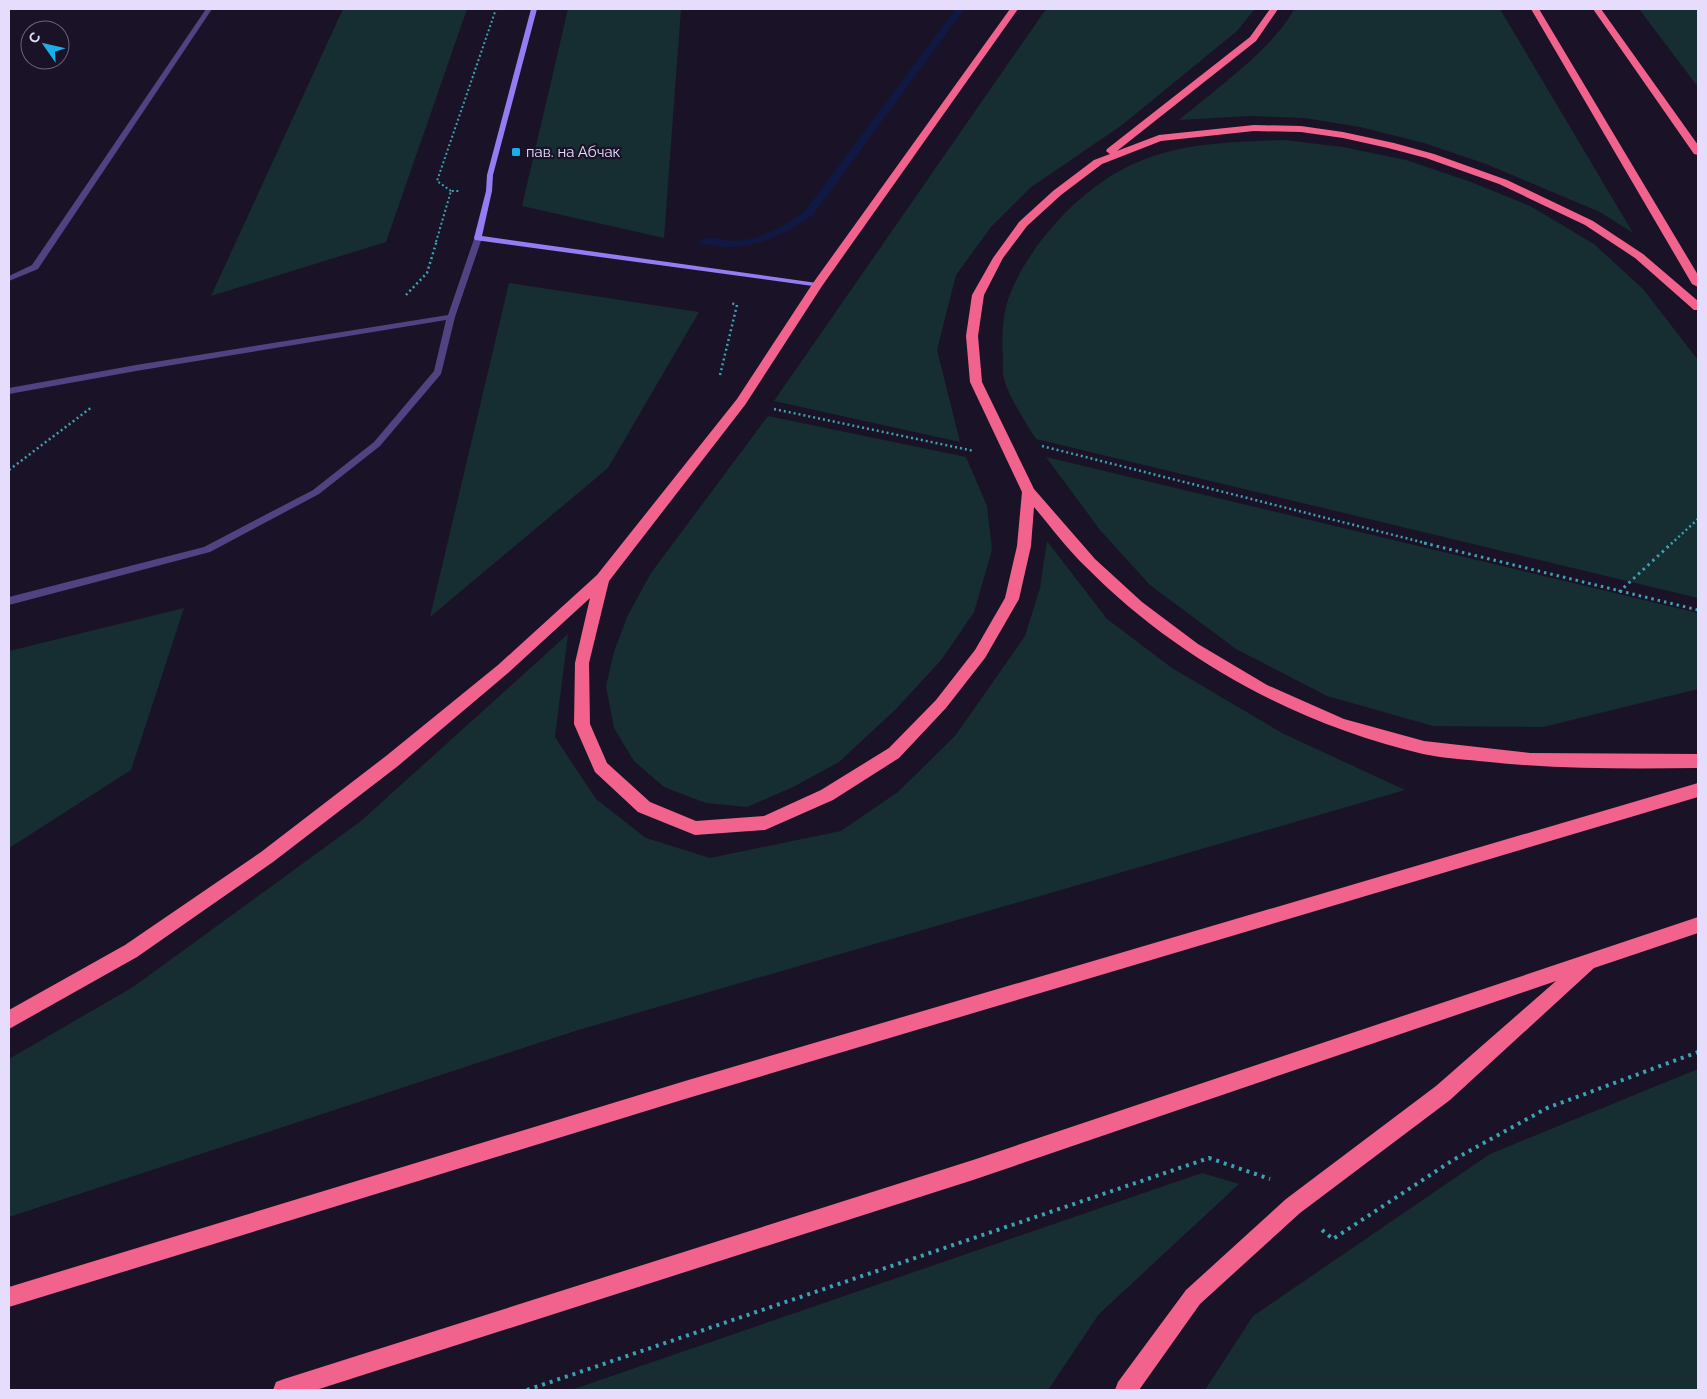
<svg xmlns="http://www.w3.org/2000/svg" width="1707" height="1399" font-family="Raleway,sans-serif">
  <rect width="100%" height="100%" fill="#1a1328"/>
  <!-- green -->
  <path fill="#162d31" d="M 343,9 L 467,9 L 386,242 L 211,296 Z
    M 568,9 L 681,9 L 664,238 L 522,206 Z
    M 1046,9 L 1255,9 L 1237,31 L 1122,125 L 1030,188 L 991,227 L 956,275 L 937,350 L 960,442 L 774,401 Z
    M 1294,9 L 1500,9 L 1633,233 L 1600,212 L 1486,164 L 1424,143 L 1360,127 L 1305,118 L 1249,116 L 1179,120 C 1212,92 1276,46 1294,9 Z
    M 1639,9 L 1698,9 L 1698,87 Z
    M 1284,140 L 1343,147 L 1406,160 L 1471,182 L 1530,206 L 1594,244 L 1643,289 L 1698,360 L 1698,598 L 1036,439 C 1026,423 1009,397 1004,379 C 1002,372 1003,363 1003,356 C 1001,337 1003,309 1011,292 C 1032,240 1086,183 1138,162 C 1184,142 1234,142 1284,140 Z
    M 509,283 L 699,312 L 608,468 L 430,617 Z
    M 768,416 L 966,457 L 987,506 L 992,550 L 974,612 L 942,659 L 896,709 L 839,762 L 793,787 L 747,807 L 706,803 L 664,787 L 634,761 L 614,728 L 606,686 L 614,652 L 627,617 L 651,573 Z
    M 1046,457 L 1698,613 L 1698,689 L 1543,727 L 1433,726 L 1327,696 L 1236,649 L 1150,585 L 1100,530 Z
    M 1047,541 L 1107,619 L 1172,668 L 1282,733 L 1405,790 L 575,1031 L 9,1217 L 9,1059 L 133,987 L 361,821 L 568,634 L 555,737 L 596,799 L 646,838 L 710,858 L 841,831 L 898,792 L 955,736 L 993,682 L 1025,636 L 1040,588 Z
    M 184,608 L 131,770 L 9,848 L 9,651 Z
    M 1698,1069 L 1698,1390 L 1205,1390 L 1253,1316 L 1490,1154 Z
    M 1202,1173 L 1239,1184 L 1099,1314 L 1048,1390 L 571,1390 Z"/>
  <g fill="none" stroke-linecap="round" stroke-linejoin="round">
    <!-- stream -->
    <path fill="#101943" fill-rule="evenodd" d="M 956,9 L 964,9 L 813,215 C 779,239 743,254 701,243 L 700,241 C 707,234 727,241 738,241 C 762,239 786,225 805,211 Z"/>
    <!-- path-far3 -->
    <path stroke="#3ca1b0" stroke-width="2" stroke-dasharray="2 2.5" stroke-linecap="butt" d="M 451,191 L 437,181 L 496,9
      M 436,242 L 451,191 L 459,191"/>
    <!-- path-far2 -->
    <path stroke="#3ca1b0" stroke-width="2.5" stroke-dasharray="2 3" stroke-linecap="butt" d="M 406,295 L 427,273 L 437,240
      M 720,375 L 737,305 L 731,303
      M 774,409 L 974,451
      M 1042,446 L 1429,544
      M 9,470 L 92,407
      M 1671,544 L 1698,519"/>
    <!-- path-far1 -->
    <path stroke="#3ca1b0" stroke-width="3" stroke-dasharray="2.5 4" stroke-linecap="butt" d="M 1424,543 L 1698,610
      M 1619,592 L 1672,543"/>
    <!-- path -->
    <path stroke="#3ca1b0" stroke-width="4" stroke-dasharray="3 5" stroke-linecap="butt" d="M 1322,1230 L 1333,1239 L 1453,1160 L 1547,1108 L 1698,1052
      M 527,1390 L 1209,1158 L 1270,1179"/>
    <!-- lane -->
    <path fill="#514282" fill-rule="evenodd" d="M 206,9 L 212,9 L 38,269 L 9,281 L 9,276 L 32,265 Z
      M 475,236 L 482,238 L 455,317 L 441,374 L 380,446 L 319,494 L 210,552 L 9,605 L 9,597 L 204,547 L 313,490 L 374,442 L 434,371 L 446,320 L 136,371 L 9,394 L 9,388 L 136,365 L 448,315 Z"/>
    <!-- secondary -->
    <path fill="#957cf3" fill-rule="evenodd" d="M 531,9 L 537,9 L 493,175 L 492,191 L 482,236 L 817,283 L 821,285 L 820,287 L 475,240 L 474,238 L 486,191 L 487,175 Z"/>
    <!-- highway -->
    <path fill="#f1628c" fill-rule="evenodd" d="M 1010,9 L 1018,9 L 822,286 L 745,405 L 609,581 L 589,663 L 590,724 L 607,763 L 650,802 L 696,821 L 764,816 L 821,790 L 889,748 L 936,700 L 975,650 L 1005,598 L 1017,546 L 1022,492 L 970,382 L 966,336 L 972,295 L 993,258 L 1019,222 L 1053,191 L 1094,160 L 1110,154 L 1106,151 L 1107,149 L 1250,37 L 1270,9 L 1278,9 L 1256,41 L 1117,151 L 1159,135 L 1254,125 L 1301,126 L 1343,132 L 1394,143 L 1434,154 L 1507,180 L 1593,221 L 1643,254 L 1698,301 L 1698,310 L 1694,310 L 1635,258 L 1585,225 L 1499,184 L 1426,158 L 1388,148 L 1343,138 L 1301,132 L 1254,131 L 1161,141 L 1102,164 L 1061,195 L 1027,226 L 1003,258 L 984,295 L 978,336 L 982,382 L 1034,489 L 1095,559 L 1142,602 L 1198,644 L 1267,685 L 1344,719 L 1424,741 L 1530,753 L 1698,754 L 1698,768 C 1625,769 1551,769 1479,761 C 1461,759 1441,758 1423,754 C 1296,724 1177,659 1086,567 C 1067,549 1051,527 1034,507 L 1031,546 L 1019,599 L 985,658 L 946,708 L 899,758 L 833,800 L 765,830 L 695,835 L 638,812 L 595,772 L 574,724 L 575,663 L 590,598 L 508,673 L 398,766 L 273,862 L 137,957 L 9,1029 L 9,1010 L 125,945 L 261,852 L 386,756 L 498,665 L 597,575 L 737,399 L 813,283 Z
      M 1531,9 L 1539,9 L 1698,275 L 1698,287 L 1692,284 Z
      M 1593,9 L 1601,9 L 1698,145 L 1698,155 L 1694,154 Z
      M 1698,783 L 1698,797 L 685,1099 L 9,1307 L 9,1287 L 685,1081 Z
      M 1698,917 L 1698,933 L 1594,968 L 1450,1100 L 1300,1213 L 1200,1304 L 1139,1390 L 1115,1390 L 1118,1382 L 1186,1290 L 1286,1199 L 1436,1086 L 1556,981 L 973,1180 L 316,1390 L 273,1390 L 276,1382 L 284,1379 L 973,1160 Z"/>
  </g>
  <!-- markers -->
  <rect fill="#1aaeea" stroke="#1a1328" stroke-width="2" x="511" y="147" width="10" height="10" rx="2.5"/>
  <g text-anchor="middle" stroke-width="4.5" stroke-linejoin="round" paint-order="stroke">
    <!-- far-poi labels -->
    <g font-size="15" fill="#e6dcfc" stroke="#1a1328" text-anchor="start">
      <text x="526" y="157">пав. на Абчак</text>
    </g>
  </g>
  <!-- border -->
  <rect width="1707" height="1399" fill="none" stroke="#e6dcfc" stroke-width="20"/>
  <!-- north arrow -->
  <g transform="translate(45 45) rotate(304)"><circle r="24" fill="#1a1328" stroke="#6c637d"/>
  <path d="M0-4L9 19L0 12L-9 19Z" fill="#1aaeea"/>
  <text y="-8" font-size="14" font-weight="bold" text-anchor="middle" fill="#e6dcfc">С</text>
  </g>
</svg>
